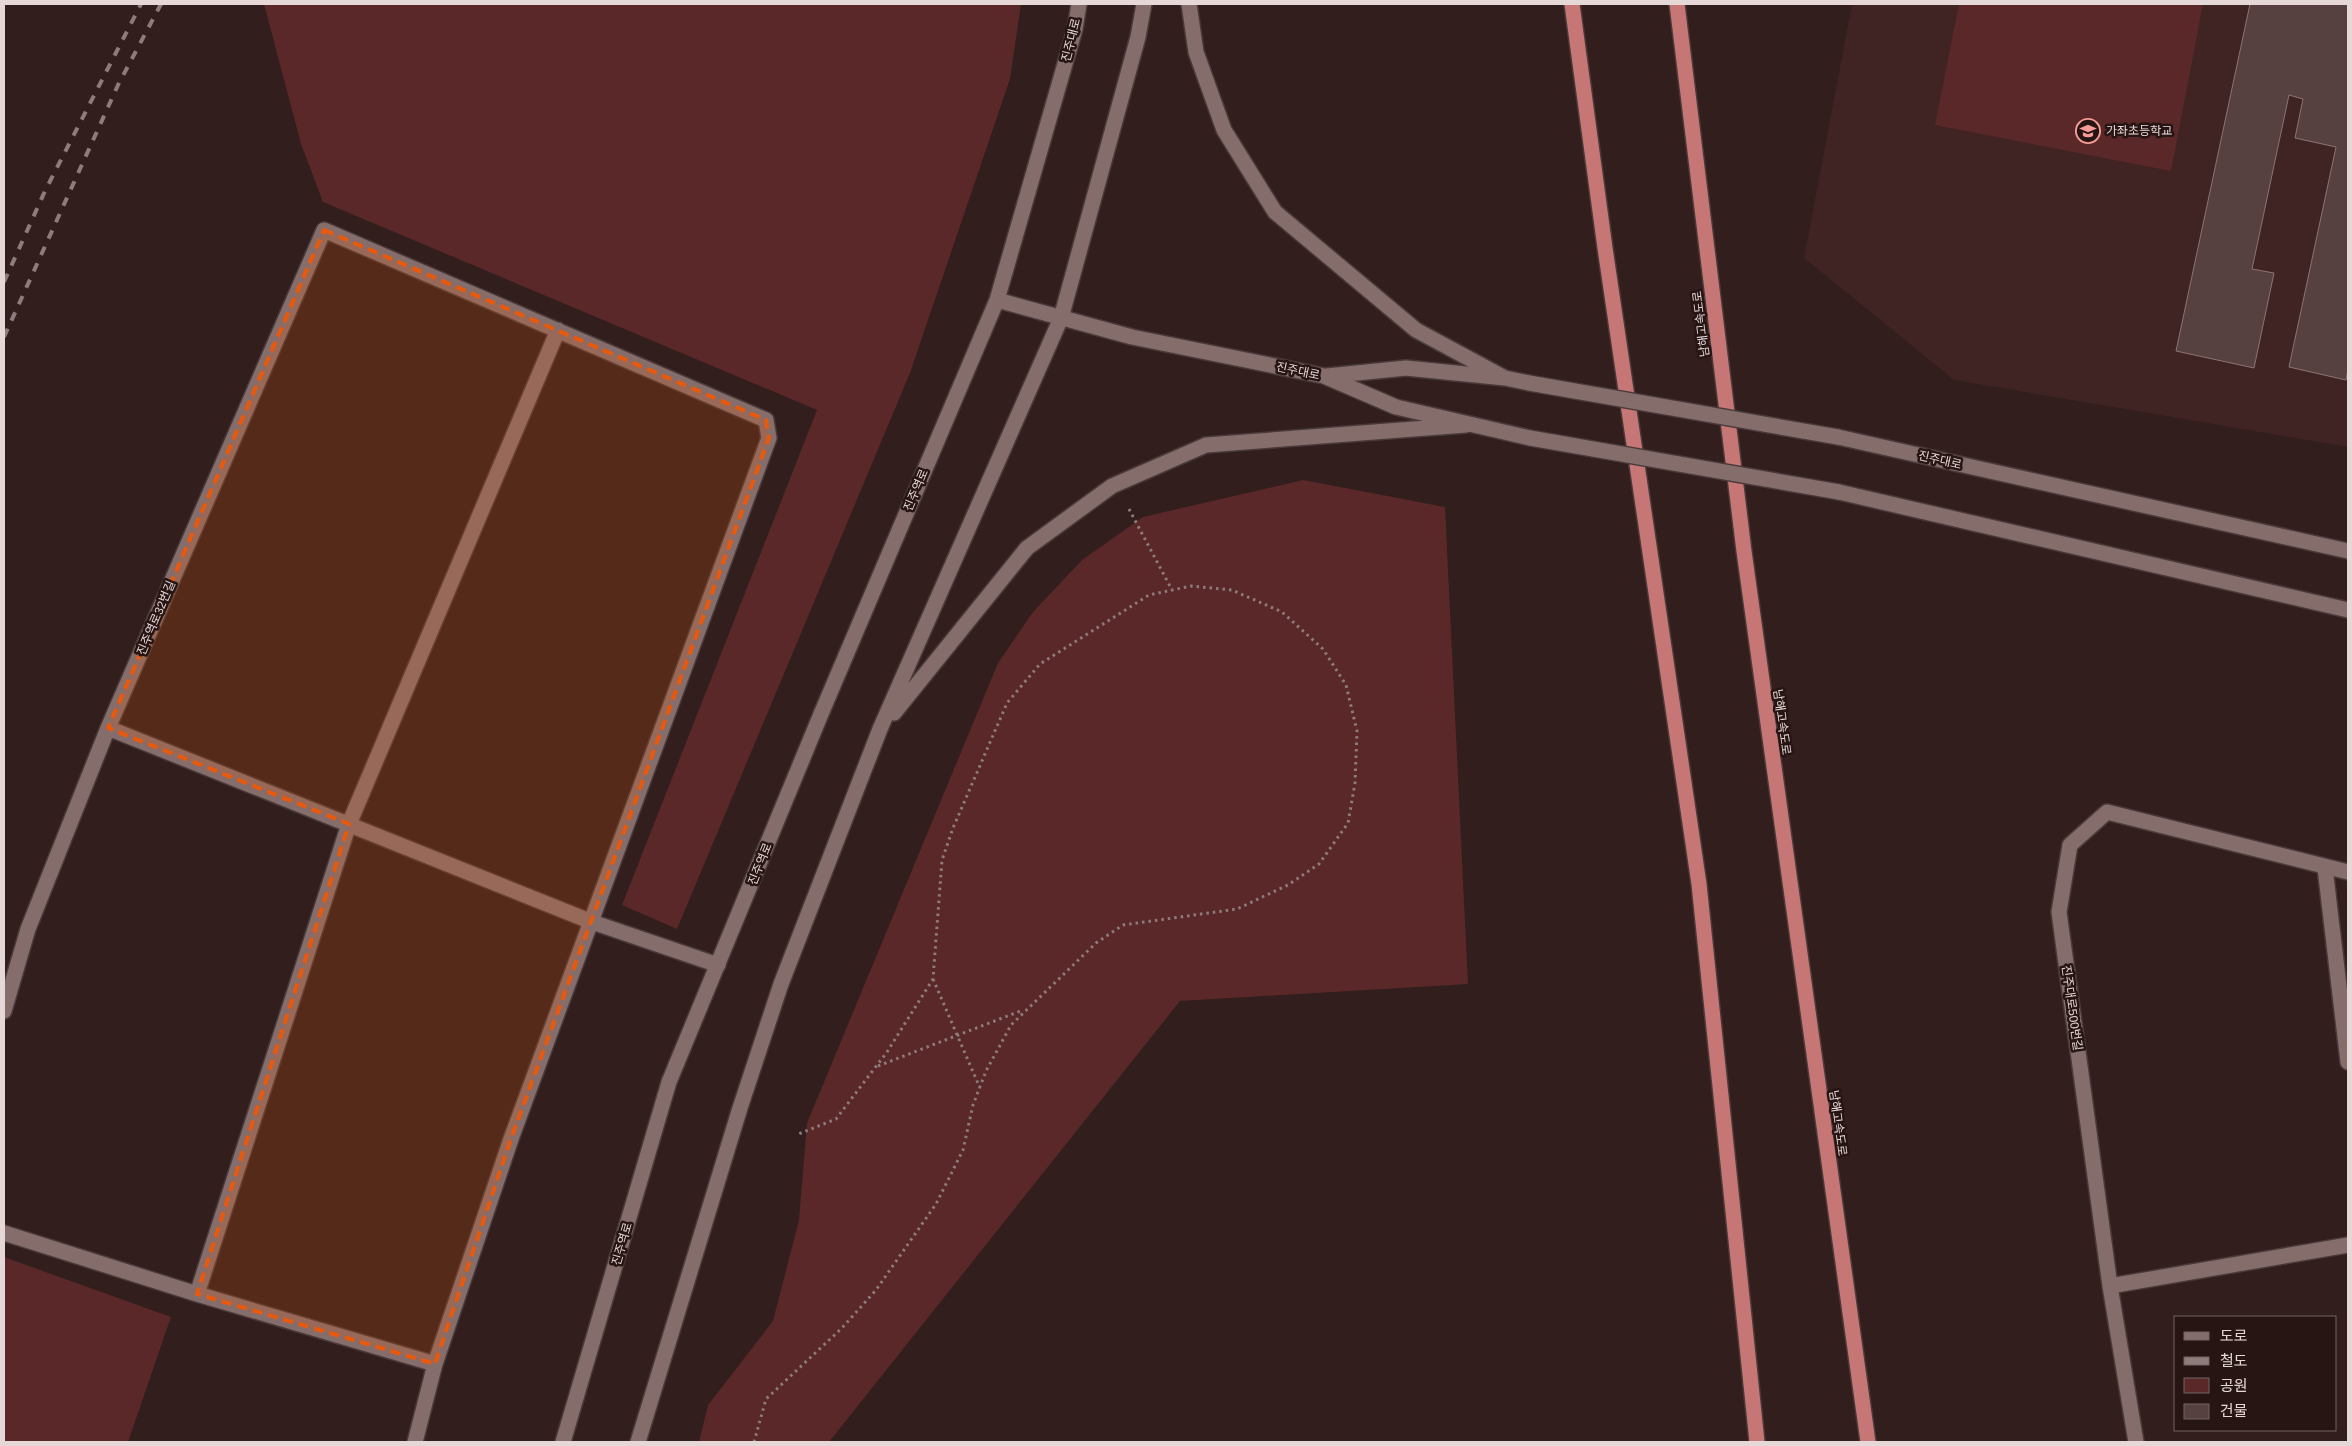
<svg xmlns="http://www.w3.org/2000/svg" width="2352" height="1446" font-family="Arial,'Noto Sans KR',sans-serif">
  <rect width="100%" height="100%" fill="#311e1d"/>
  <!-- built -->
  <path fill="#3f2423" d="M 1852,4 L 2348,4 L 2348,447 L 1954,380 L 1804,258 Z"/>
  <!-- green -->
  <path fill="#5a2828" d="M 264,4 L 1021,4 L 1010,79 L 910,373 L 677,929 L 622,905 L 817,410 L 323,202 L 301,144 Z
    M 1959,4 L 2203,4 L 2171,171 L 1935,125 Z
    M 1303,480 L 1445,507 L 1468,984 L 1180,1001 L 829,1442 L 699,1442 L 708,1405 L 773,1321 L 799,1220 L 807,1123 L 998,663 L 1033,612 L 1082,560 L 1143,517 Z
    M 4,1257 L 171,1317 L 128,1442 L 4,1442 Z"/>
  <!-- building -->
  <path fill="#574140" stroke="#8d7473" d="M 2250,4 L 2348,4 L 2348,369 L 2346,380 L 2289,367 L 2336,147 L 2295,138 L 2303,99 L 2289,95 L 2252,269 L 2274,273 L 2254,368 L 2176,351 Z"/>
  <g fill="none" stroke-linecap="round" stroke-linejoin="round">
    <defs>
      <path id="minor" d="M 108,728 L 592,922 L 718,965
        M 2325,868 L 2348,1062
        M 4,1011 L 28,929 L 108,728 L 324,230 L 766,420 L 769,438 L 511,1139 L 435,1364 L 415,1442
        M 4,1233 L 197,1294 L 435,1364
        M 2110,1286 L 2348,1245
        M 197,1294 L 349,824 L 558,330
        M 2136,1442 L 2110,1286 L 2059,912 L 2070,845 L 2107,812 L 2348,872"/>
      <path id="tertiary" d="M 1189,4 L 1196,52 L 1224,130 L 1275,212 L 1416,330 L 1505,378
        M 997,300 L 1132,337 L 1324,376 L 1396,407 L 1530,438
        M 1327,376 L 1406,368 L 1505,378 L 1529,383
        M 1838,437 L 2348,551
        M 1839,492 L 2348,610
        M 894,713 L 1027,548 L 1112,486 L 1206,445 L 1466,425
        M 563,1442 L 669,1082 L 821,714 L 997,300 L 1075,29 L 1079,4
        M 638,1442 L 740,1108 L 781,984 L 880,729 L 1061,318 L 1138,37 L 1144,4"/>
      <path id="motorway" d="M 1572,4 L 1605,248 L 1699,884 L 1757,1442
        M 1677,4 L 1744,551 L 1868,1442"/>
    </defs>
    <!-- minor casing -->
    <use href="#minor" stroke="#493a39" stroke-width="18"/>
    <!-- tertiary casing -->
    <use href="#tertiary" stroke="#493a39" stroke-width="18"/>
    <!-- motorway casing -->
    <use href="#motorway" stroke="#493a39" stroke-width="18"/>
    <!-- path -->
    <path stroke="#8c7c7b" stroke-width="3" stroke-dasharray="2.5 4" stroke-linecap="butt" d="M 1129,509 L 1172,590
      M 933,979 L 980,1088
      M 878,1066 L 1023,1010
      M 754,1442 L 766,1399 L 842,1328 L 876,1290 L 936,1204 L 963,1150 L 973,1105 L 986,1071 L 1011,1025 L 1096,943 L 1123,925 L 1237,909 L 1288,885 L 1319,864 L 1348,823 L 1355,783 L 1357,731 L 1346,685 L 1323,649 L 1282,612 L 1232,590 L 1191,586 L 1149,595 L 1040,664 L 1007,703 L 953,828 L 942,860 L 933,979 L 887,1052 L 836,1119 L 796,1135"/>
    <!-- minor -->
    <use href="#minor" stroke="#856d6c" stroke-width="15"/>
    <!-- tertiary -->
    <use href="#tertiary" stroke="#856d6c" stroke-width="15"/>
    <!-- motorway -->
    <use href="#motorway" stroke="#c67674" stroke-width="15"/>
    <!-- rail -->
    <path stroke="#8d7c7b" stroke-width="4" stroke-dasharray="9 9" stroke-linecap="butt" d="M 4,282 L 45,191 L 141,4
      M 4,337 L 118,85 L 161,4"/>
    <defs>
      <path id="tertiary-bridge" d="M 1529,383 L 1838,437
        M 1530,438 L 1839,492"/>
    </defs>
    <!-- tertiary-bridge casing -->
    <use href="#tertiary-bridge" stroke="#493a39" stroke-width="18" stroke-linecap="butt"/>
    <!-- tertiary-bridge -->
    <use href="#tertiary-bridge" stroke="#856d6c" stroke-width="15"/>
  </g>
  <!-- marked area -->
  <path fill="#e8590c" fill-opacity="0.2" stroke="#e8590c" stroke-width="4" stroke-dasharray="10 6" stroke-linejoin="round" d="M 324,230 L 766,420 L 769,438 L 511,1139 L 435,1364 L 197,1294 L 349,824 L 108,728 Z"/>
  <!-- icons -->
  <defs>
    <symbol id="school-ring" viewBox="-11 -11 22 22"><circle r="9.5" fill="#271514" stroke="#f59b98" stroke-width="1.5"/><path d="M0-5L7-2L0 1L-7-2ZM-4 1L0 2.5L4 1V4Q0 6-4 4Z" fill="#f59b98"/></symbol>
  </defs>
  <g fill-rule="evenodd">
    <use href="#school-ring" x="2074" y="117" width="28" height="28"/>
  </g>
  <g text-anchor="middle" stroke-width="5" stroke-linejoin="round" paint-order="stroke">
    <!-- street labels -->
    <g font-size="12" fill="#e6d8d7" stroke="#271514">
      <text transform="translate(1071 40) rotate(-76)" y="4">진주대로</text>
      <text transform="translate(1701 324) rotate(-97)" y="4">남해고속도로</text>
      <text transform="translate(1298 371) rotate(12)" y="4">진주대로</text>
      <text transform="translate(1940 460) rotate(13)" y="4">진주대로</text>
      <text transform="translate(916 490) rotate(-67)" y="4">진주역로</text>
      <text transform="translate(156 618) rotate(-67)" y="4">진주역로32번길</text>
      <text transform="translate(1782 722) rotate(82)" y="4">남해고속도로</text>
      <text transform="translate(760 864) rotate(-68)" y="4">진주역로</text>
      <text transform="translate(2072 1008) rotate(82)" y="4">진주대로500번길</text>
      <text transform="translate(1838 1123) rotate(82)" y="4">남해고속도로</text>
      <text transform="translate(622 1244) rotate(-74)" y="4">진주역로</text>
    </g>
    <!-- poi labels -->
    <g font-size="12" fill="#e6d8d7" stroke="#271514" text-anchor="start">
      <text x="2106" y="135">가좌초등학교</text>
    </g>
  </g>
  <!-- border -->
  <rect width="2352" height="1446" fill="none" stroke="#e6d8d7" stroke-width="10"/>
  <!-- legend -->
  <rect x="2174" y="1316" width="162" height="115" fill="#271514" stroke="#736362"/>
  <rect x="2184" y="1332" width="25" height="8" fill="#856d6c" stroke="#736362"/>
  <text x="2220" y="1341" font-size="15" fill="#e6d8d7">도로</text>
  <rect x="2184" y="1357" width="25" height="8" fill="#8d7c7b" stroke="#736362"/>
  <text x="2220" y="1366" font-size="15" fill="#e6d8d7">철도</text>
  <rect x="2184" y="1378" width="25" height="15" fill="#5a2828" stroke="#736362"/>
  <text x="2220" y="1391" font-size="15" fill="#e6d8d7">공원</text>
  <rect x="2184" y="1404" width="25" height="15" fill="#574140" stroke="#736362"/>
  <text x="2220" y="1416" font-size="15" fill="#e6d8d7">건물</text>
</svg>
